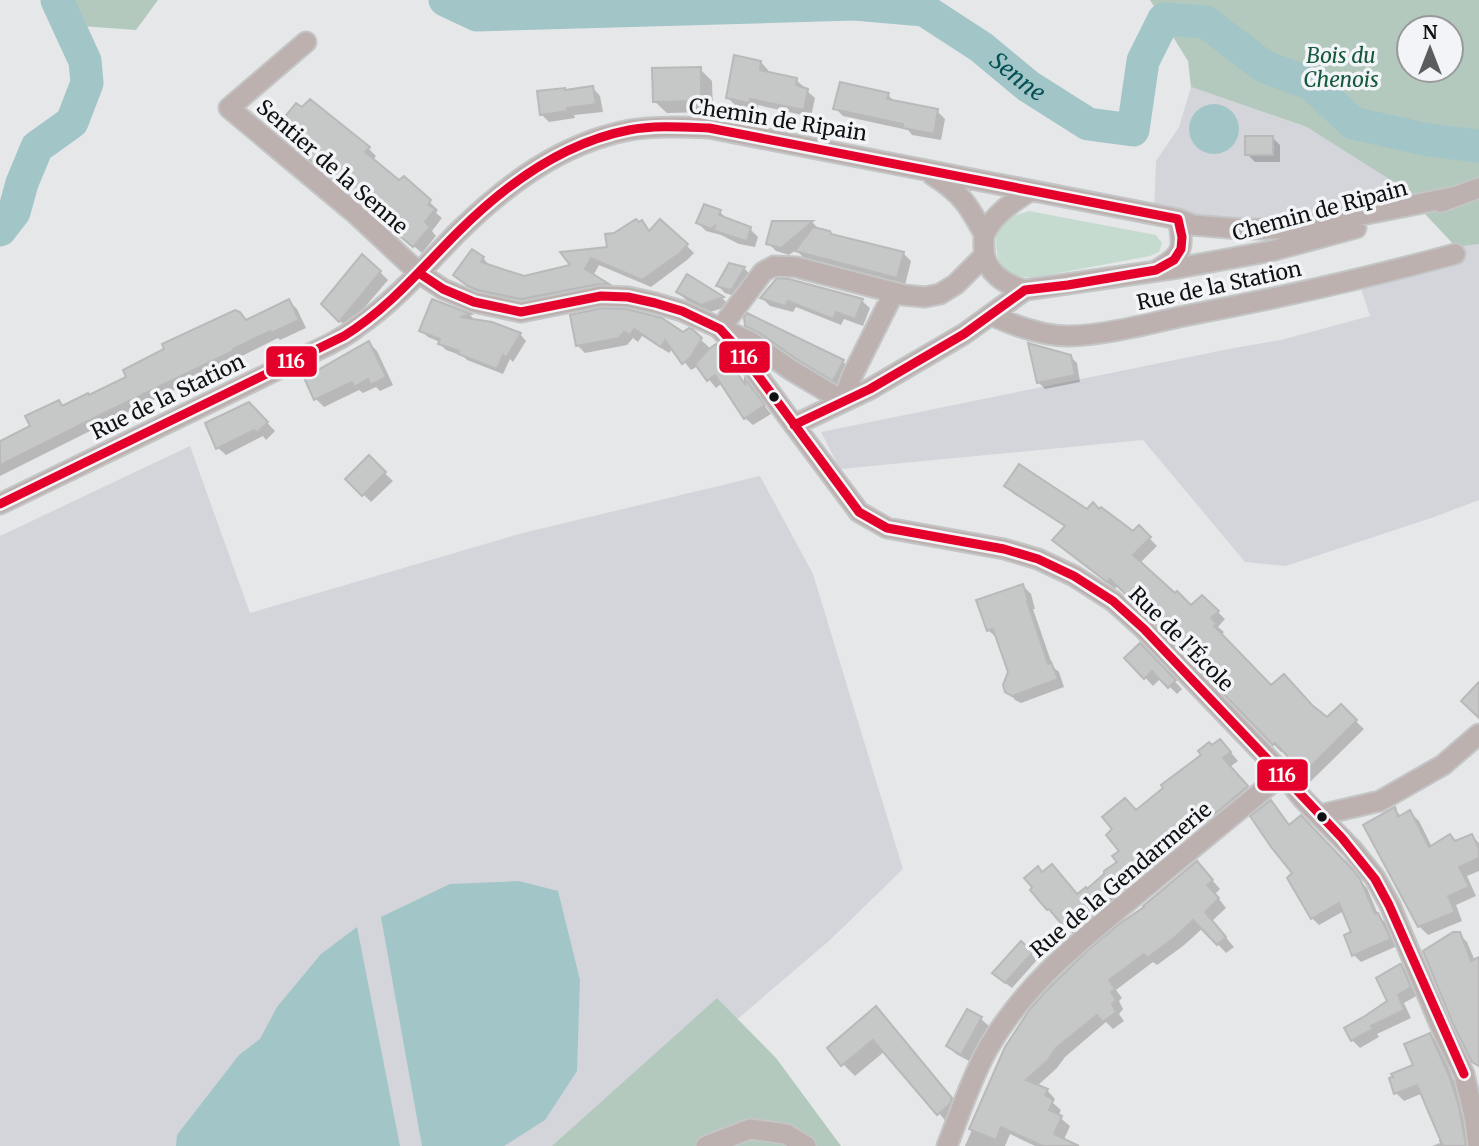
<svg xmlns="http://www.w3.org/2000/svg" width="1479" height="1146" font-family="Merriweather,serif">
  <rect width="100%" height="100%" fill="#e6e7e8"/>
  <!-- built -->
  <path fill="#d3d5da" d="M 1191,87 L 1307,127 L 1453,197 L 1277,229 L 1154,214 L 1156,161 L 1179,127 Z
    M 1479,244 L 1479,500 L 1434,517 L 1286,566 L 1245,562 L 1143,440 L 840,469 L 821,432 L 1234,348 L 1281,340 L 1370,316 L 1359,282 L 1456,247 Z
    M 190,446 L 250,613 L 519,534 L 760,476 L 813,574 L 903,869 L 830,940 L 589,1146 L 0,1146 L 0,536 Z"/>
  <!-- green -->
  <path fill="#c6dbd0" d="M 1029,211 L 1156,235 L 1162,243 L 1159,252 L 1150,256 L 1032,278 C 1027,277 1020,277 1015,276 C 995,269 996,248 996,231 L 1009,217 Z"/>
  <!-- forest -->
  <path fill="#b3c9bd" fill-rule="evenodd" d="M 42,0 L 158,0 L 136,30 L 54,24 Z
    M 1150,0 L 1479,0 L 1479,244 L 1456,247 L 1397,184 L 1307,127 L 1191,87 L 1188,61 ZM 1409,28 L 1451,28 L 1451,70 L 1409,70 Z
    M 717,998 L 776,1058 L 841,1146 L 552,1146 Z"/>
  <!-- water -->
  <path fill="#a2c5c8" d="M1189 129a25 25 0 1 1 50 0a25 25 0 1 1-50 0Z
    M 519,881 L 558,891 L 580,980 L 577,1071 L 545,1120 L 504,1146 L 422,1146 L 381,917 L 450,884 Z
    M 357,927 L 400,1146 L 176,1146 L 177,1135 L 239,1055 L 260,1039 L 277,1007 L 321,954 Z"/>
  <!-- shadow -->
  <path fill="#0003" d="M 761,62 L 768,70 L 768,74 L 796,80 L 804,87 L 804,90 L 807,91 L 815,98 L 811,117 L 758,105 L 757,110 L 736,106 L 728,98 Z
    M 700,69 L 712,81 L 713,112 L 667,113 L 654,101 Z
    M 593,88 L 600,96 L 603,112 L 574,115 L 575,118 L 549,122 L 541,114 L 566,92 Z
    M 888,95 L 895,102 L 937,111 L 945,119 L 941,140 L 912,135 L 908,130 L 843,116 L 835,108 Z
    M 284,137 L 368,148 L 376,156 L 373,160 L 400,182 L 404,178 L 438,210 L 436,213 L 442,218 L 432,231 L 436,236 L 422,253 Z
    M 1272,137 L 1280,145 L 1280,162 L 1255,162 L 1247,154 Z
    M 705,206 L 720,212 L 728,220 L 750,229 L 758,237 L 755,247 L 739,244 L 721,235 L 706,231 L 698,223 Z
    M 773,222 L 813,223 L 820,230 L 829,232 L 834,237 L 903,253 L 911,261 L 905,285 L 805,259 L 796,250 L 789,255 L 776,251 L 768,243 Z
    M 641,223 L 650,232 L 686,245 L 694,253 L 687,260 L 651,287 L 599,265 L 593,276 L 614,291 L 530,307 L 478,294 L 455,275 L 483,258 L 491,267 L 523,278 L 573,266 L 609,249 Z
    M 730,265 L 745,269 L 752,277 L 738,297 L 725,293 L 718,286 Z
    M 380,272 L 388,280 L 347,328 L 323,304 Z
    M 687,277 L 723,299 L 730,306 L 710,312 L 686,300 L 678,292 Z
    M 762,298 L 862,301 L 870,308 L 863,326 L 844,319 L 841,325 L 796,307 L 793,312 L 770,306 Z
    M 289,301 L 297,309 L 306,328 L 280,340 L 278,338 L 240,357 L 240,359 L 108,422 L 0,476 L 0,443 L 32,427 L 59,402 L 64,407 L 89,397 Z
    M 433,301 L 470,315 L 476,321 L 520,334 L 526,341 L 513,362 L 510,359 L 503,374 L 467,360 L 463,356 L 446,350 L 440,344 L 440,342 L 428,337 L 421,331 Z
    M 748,315 L 843,362 L 856,374 L 846,392 L 812,372 L 773,344 L 759,338 L 746,325 Z
    M 572,316 L 683,334 L 691,331 L 711,349 L 716,346 L 724,354 L 747,386 L 747,383 L 771,414 L 753,425 L 745,418 L 722,383 L 716,388 L 698,366 L 691,370 L 673,348 L 669,353 L 642,336 L 638,342 L 633,338 L 627,345 L 585,353 L 577,345 Z
    M 369,343 L 377,351 L 393,385 L 380,391 L 376,387 L 363,393 L 359,390 L 324,407 L 316,399 Z
    M 1070,356 L 1077,363 L 1080,382 L 1045,389 L 1038,382 Z
    M 249,404 L 275,431 L 266,440 L 263,436 L 226,455 L 218,448 Z
    M 369,458 L 393,481 L 371,502 L 348,479 Z
    M 1007,486 L 1087,511 L 1133,534 L 1139,528 L 1157,546 L 1140,563 L 1191,607 L 1202,597 L 1225,619 L 1218,627 L 1224,632 L 1221,635 L 1271,687 L 1314,709 L 1327,720 L 1341,707 L 1364,729 L 1309,783 L 1294,766 L 1297,763 L 1284,750 L 1281,752 L 1158,623 L 1118,585 L 1115,589 L 1062,548 L 1066,527 L 1014,494 Z
    M 1023,586 L 1031,594 L 1035,609 L 1033,609 L 1053,667 L 1059,672 L 1064,687 L 1021,703 L 1015,700 L 1007,691 L 1010,672 L 997,638 L 988,630 Z
    M 1140,645 L 1182,689 L 1177,694 L 1161,678 L 1153,686 L 1127,658 Z
    M 1213,747 L 1228,749 L 1238,761 L 1230,767 L 1255,796 L 1177,849 L 1073,934 L 1048,909 L 1042,874 L 1078,896 L 1087,891 L 1120,863 L 1122,851 L 1136,812 Z
    M 1278,809 L 1290,827 L 1308,824 L 1367,888 L 1379,917 L 1385,922 L 1397,946 L 1361,962 L 1354,955 L 1354,933 L 1344,911 L 1319,925 L 1312,918 L 1294,873 Z
    M 1394,809 L 1402,817 L 1410,812 L 1419,821 L 1432,847 L 1456,843 L 1472,836 L 1479,843 L 1479,871 L 1467,876 L 1476,896 L 1456,905 L 1462,921 L 1428,935 L 1419,926 Z
    M 1205,872 L 1220,889 L 1215,894 L 1226,908 L 1212,921 L 1234,947 L 1226,953 L 1203,928 L 1183,946 L 1157,965 L 1153,962 L 1116,990 L 1122,998 L 1119,1001 L 1123,1009 L 1119,1014 L 1124,1021 L 1113,1029 L 1106,1022 L 1065,1057 L 1057,1068 L 1037,1086 L 1047,1090 L 1055,1099 L 1053,1103 L 1061,1110 L 1058,1116 L 1070,1126 L 1061,1146 L 1035,1146 L 1010,1134 L 1005,1146 L 965,1146 L 1007,1048 Z
    M 1459,934 L 1467,942 L 1475,961 L 1479,962 L 1479,1067 L 1473,1061 Z
    M 1021,944 L 1037,960 L 1012,988 L 1000,979 Z
    M 1401,966 L 1409,974 L 1418,995 L 1404,1003 L 1411,1018 L 1377,1034 L 1379,1037 L 1360,1048 L 1352,1040 L 1346,1029 L 1389,1001 Z
    M 981,1019 L 989,1026 L 969,1061 L 956,1054 L 948,1046 Z
    M 888,1020 L 963,1111 L 950,1126 L 885,1051 L 855,1076 L 843,1064 Z
    M 1430,1035 L 1438,1043 L 1457,1088 L 1466,1116 L 1471,1146 L 1432,1146 L 1440,1143 L 1439,1140 L 1442,1139 L 1423,1093 L 1404,1101 L 1396,1093 L 1415,1066 Z"/>
  <g fill="none" stroke-linecap="round" stroke-linejoin="round">
    <!-- river -->
    <g stroke="#a2c5c8" stroke-width="33">
      <path id="s1" d="M 445,0 L 477,15 L 854,4 L 924,10 L 981,47 L 1028,86 L 1088,124 L 1133,130 L 1143,61 L 1164,19 L 1206,22 L 1263,66 L 1311,84 L 1353,123 L 1428,140 L 1479,146"/>
      <path d="M 0,230 L 14,212 L 22,183 L 37,147 L 72,122 L 87,83 L 85,61 L 57,0"/>
    </g>
  </g>
  <!-- building -->
  <path fill="#c6c7c7" stroke="#b9b9ba" stroke-width="2" d="M 734,55 L 761,61 L 760,70 L 797,78 L 796,85 L 808,89 L 804,110 L 750,99 L 749,103 L 726,98 Z
    M 701,67 L 701,101 L 653,102 L 652,68 Z
    M 840,82 L 889,93 L 887,99 L 938,109 L 934,134 L 903,128 L 903,124 L 833,109 Z
    M 593,86 L 596,104 L 567,108 L 568,111 L 540,115 L 537,91 L 565,88 L 565,90 Z
    M 310,99 L 370,147 L 365,152 L 399,180 L 404,176 L 431,200 L 428,205 L 435,209 L 425,222 L 430,227 L 413,247 L 274,130 L 296,103 L 302,107 Z
    M 1245,136 L 1273,136 L 1273,155 L 1245,155 Z
    M 704,204 L 721,210 L 719,215 L 751,227 L 747,241 L 730,236 L 713,230 L 716,225 L 711,229 L 696,223 Z
    M 636,219 L 639,222 L 642,220 L 649,231 L 660,219 L 688,244 L 680,253 L 642,280 L 591,258 L 585,269 L 609,284 L 599,284 L 521,299 L 478,290 L 468,286 L 453,275 L 472,249 L 484,257 L 481,262 L 524,276 L 570,265 L 560,252 L 607,247 L 605,234 L 614,233 Z
    M 772,221 L 813,221 L 781,248 L 766,244 Z
    M 813,227 L 830,231 L 831,234 L 904,252 L 897,278 L 795,251 Z
    M 362,254 L 381,271 L 339,322 L 321,304 Z
    M 729,263 L 745,267 L 732,289 L 730,290 L 716,286 Z
    M 687,274 L 724,297 L 701,305 L 676,292 Z
    M 777,278 L 789,279 L 863,299 L 855,319 L 836,312 L 833,319 L 788,301 L 785,306 L 760,298 Z
    M 289,299 L 299,320 L 271,333 L 270,331 L 233,349 L 233,351 L 100,415 L 0,465 L 0,441 L 30,426 L 25,416 L 59,400 L 62,406 L 88,393 L 89,395 L 126,377 L 123,370 L 164,349 L 162,344 L 235,310 L 240,312 L 246,320 Z
    M 432,299 L 471,314 L 460,317 L 492,322 L 521,333 L 506,358 L 503,355 L 497,369 L 458,354 L 459,351 L 438,344 L 440,339 L 419,331 Z
    M 602,308 L 626,309 L 662,318 L 683,332 L 689,328 L 692,329 L 702,338 L 690,358 L 682,364 L 665,340 L 661,347 L 634,329 L 630,335 L 624,332 L 619,338 L 576,346 L 570,315 Z
    M 747,313 L 844,360 L 833,381 L 798,360 L 758,332 L 745,326 L 744,317 Z
    M 369,341 L 386,377 L 371,385 L 368,379 L 354,387 L 352,382 L 314,400 L 304,378 Z
    M 1028,343 L 1071,355 L 1075,375 L 1037,383 Z
    M 716,344 L 745,384 L 745,379 L 765,405 L 744,419 L 715,375 L 707,381 L 695,364 L 709,349 Z
    M 249,402 L 268,422 L 257,433 L 254,430 L 216,449 L 205,423 Z
    M 369,455 L 386,472 L 362,496 L 345,479 Z
    M 1019,464 L 1087,509 L 1093,502 L 1099,509 L 1101,507 L 1133,531 L 1139,525 L 1151,537 L 1133,555 L 1175,593 L 1177,591 L 1191,605 L 1202,595 L 1219,611 L 1211,618 L 1217,624 L 1214,626 L 1271,685 L 1284,674 L 1312,705 L 1327,717 L 1341,704 L 1357,720 L 1301,776 L 1292,766 L 1294,763 L 1275,743 L 1273,745 L 1153,621 L 1110,579 L 1107,582 L 1052,540 L 1065,526 L 1004,486 Z
    M 1023,584 L 1028,601 L 1027,601 L 1048,664 L 1051,662 L 1058,679 L 1012,696 L 1005,692 L 1003,685 L 1008,672 L 993,629 L 987,631 L 976,600 Z
    M 1140,643 L 1176,680 L 1168,688 L 1152,671 L 1144,679 L 1124,658 Z
    M 1479,682 L 1479,718 L 1461,701 Z
    M 1220,739 L 1231,752 L 1223,758 L 1248,786 L 1174,848 L 1168,841 L 1064,927 L 1049,909 L 1047,910 L 1030,890 L 1032,887 L 1024,878 L 1038,866 L 1042,872 L 1052,864 L 1077,894 L 1086,887 L 1087,889 L 1104,874 L 1104,871 L 1117,862 L 1112,856 L 1119,851 L 1106,835 L 1112,829 L 1102,817 L 1125,798 L 1136,810 L 1163,788 L 1161,785 L 1201,755 L 1198,751 L 1209,742 L 1212,745 Z
    M 1271,800 L 1289,825 L 1301,815 L 1355,872 L 1360,879 L 1375,914 L 1378,913 L 1391,939 L 1352,956 L 1344,935 L 1351,932 L 1339,903 L 1311,919 L 1287,878 L 1292,873 L 1271,847 L 1250,816 Z
    M 1395,807 L 1398,817 L 1410,810 L 1429,847 L 1450,834 L 1455,841 L 1472,834 L 1479,849 L 1479,858 L 1459,867 L 1469,887 L 1448,896 L 1455,912 L 1418,927 L 1363,825 Z
    M 1197,861 L 1213,880 L 1207,885 L 1219,898 L 1205,912 L 1226,937 L 1217,945 L 1193,920 L 1175,937 L 1147,958 L 1144,954 L 1109,980 L 1115,989 L 1111,992 L 1116,1000 L 1112,1004 L 1116,1012 L 1103,1022 L 1097,1015 L 1056,1048 L 1048,1060 L 1026,1080 L 1048,1089 L 1045,1095 L 1053,1100 L 1049,1110 L 1062,1116 L 1054,1134 L 1079,1146 L 1043,1146 L 1001,1127 L 996,1140 L 969,1129 L 1005,1047 L 1030,1009 L 1048,989 L 1087,951 L 1119,924 L 1144,907 L 1143,906 Z
    M 1453,932 L 1460,932 L 1471,961 L 1479,957 L 1479,1066 L 1472,1062 L 1453,1024 L 1423,951 Z
    M 1021,941 L 1033,952 L 1005,983 L 992,973 Z
    M 1400,964 L 1401,964 L 1411,987 L 1398,995 L 1404,1010 L 1371,1026 L 1373,1029 L 1351,1041 L 1344,1028 L 1365,1016 L 1387,1001 L 1376,978 Z
    M 876,1006 L 952,1098 L 950,1104 L 937,1115 L 873,1040 L 841,1066 L 827,1048 Z
    M 967,1009 L 982,1017 L 961,1055 L 946,1046 Z
    M 1430,1033 L 1450,1078 L 1459,1107 L 1466,1146 L 1443,1146 L 1417,1085 L 1394,1094 L 1389,1078 L 1393,1077 L 1391,1074 L 1413,1065 L 1404,1044 Z"/>
  <g fill="none" stroke-linecap="round" stroke-linejoin="round">
    <defs>
      <path id="minor" d="M 306,42 L 229,108 L 357,215 L 419,273 L 443,289 L 474,302 L 521,312 L 601,296 L 628,297 L 655,303 L 682,311 L 751,342 L 791,370 L 843,401
        M 931,174 C 961,193 968,204 984,234
        M 1030,191 C 1013,202 994,214 985,233 C 983,238 984,244 984,249 C 984,271 1005,285 1025,290 L 1178,268 L 1271,251 L 1356,228
        M 1441,202 L 1479,188
        M 1157,270 C 1184,254 1184,248 1178,219
        M 991,315 C 1015,326 1042,336 1068,336 C 1109,335 1150,323 1189,315 C 1279,298 1367,278 1455,254
        M 720,329 L 740,351 L 794,425 L 859,512 L 887,528 L 1004,549 L 1038,559 L 1074,576 L 1113,601 L 1144,629 L 1283,774 L 1303,799 L 1352,849 L 1375,878 L 1390,905 L 1441,1027 L 1464,1074 L 1475,1120 L 1478,1146
        M 720,329 L 763,272 L 774,266 L 796,267 L 904,295 L 925,297 L 940,294 L 956,284 L 984,256
        M 843,401 L 852,376 L 894,292
        M 794,425 L 870,389 L 964,334 L 1025,290
        M 0,504 L 330,344 C 339,339 349,334 357,327 C 395,301 426,265 458,232 C 506,185 561,143 630,130 C 656,126 683,127 709,128 L 1178,219 L 1193,225 L 1241,229 L 1277,229 L 1331,221 L 1453,197
        M 1320,815 L 1380,801 L 1443,765 L 1479,734
        M 706,1146 L 750,1129 L 786,1134 L 806,1146
        M 947,1146 C 960,1113 971,1079 988,1048 C 1027,981 1085,937 1143,889 C 1189,851 1236,812 1283,774"/>
    </defs>
    <!-- minor casing -->
    <use href="#minor" stroke="#c4c5c6" stroke-width="23"/>
    <!-- minor -->
    <use href="#minor" stroke="#bcb1ae" stroke-width="19"/>
    <defs>
      <path id="bus-1" d="M 419,273 L 443,289 L 474,302 L 521,312 L 601,296 L 628,297 L 655,303 L 682,311 L 720,329 L 740,351 L 859,512 L 887,528 L 1004,549 L 1038,559 L 1074,576 L 1113,601 L 1144,629 L 1342,838 L 1375,879 L 1389,905 L 1464,1074
        M 1025,290 L 1068,285 L 1156,270 L 1174,260 L 1181,249 L 1182,237 L 1178,219
        M 794,425 L 870,389 L 964,334 L 1025,290
        M 0,504 L 344,336 C 388,309 421,269 458,232 C 505,185 562,143 629,130 C 655,125 683,127 709,128 L 1178,219"/>
    </defs>
    <!-- bus-1 casing -->
    <use href="#bus-1" stroke="#f3f4f7" stroke-width="14"/>
    <!-- bus-1 -->
    <use href="#bus-1" stroke="#e4002b" stroke-width="9"/>
  </g>
  <!-- markers -->
  <g fill="#101112" stroke="#f3f4f7" stroke-width="2.5">
    <circle cx="774" cy="397" r="6"/>
    <circle cx="1322" cy="817" r="6"/>
  </g>
  <g text-anchor="middle" stroke-width="7" stroke-linejoin="round" paint-order="stroke">
    <!-- park labels -->
    <g font-size="21" font-style="italic" fill="#15593c" stroke="#f3f4f7">
      <text x="1341" y="63">Bois du<tspan x="1341" dy="24">Chenois</tspan></text>
    </g>
    <!-- street labels -->
    <g font-size="21" fill="#101112" stroke="#f3f4f7">
      <text transform="translate(778 120) rotate(9)" y="7">Chemin de Ripain</text>
      <text transform="translate(332 167) rotate(41)" y="7">Sentier de la Senne</text>
      <text transform="translate(1320 211) rotate(-15)" y="7">Chemin de Ripain</text>
      <text transform="translate(1219 286) rotate(-12)" y="7">Rue de la Station</text>
      <text transform="translate(168 397) rotate(-26)" y="7">Rue de la Station</text>
      <text transform="translate(1181 639) rotate(45)" y="7">Rue de l'École</text>
      <text transform="translate(1121 880) rotate(-40)" y="7">Rue de la Gendarmerie</text>
    </g>
    <!-- water labels -->
    <g font-size="23" font-style="italic" fill="#045156" stroke="#f3f4f7">
      <text dy="8" stroke="none"><textPath href="#s1" startOffset="598">Senne</textPath></text>
    </g>
  </g>
  <g stroke="#f3f4f7" stroke-width="2.5">
    <rect x="718" y="340" width="53" height="34" rx="7" fill="#e4002b"/>
    <rect x="265" y="345" width="53" height="33" rx="7" fill="#e4002b"/>
    <rect x="1256" y="758" width="53" height="34" rx="7" fill="#e4002b"/>
  </g>
  <g font-size="19" text-anchor="middle" font-weight="bold" fill="#fff">
    <text x="744" y="364">116</text>
    <text x="291" y="368">116</text>
    <text x="1282" y="782">116</text>
  </g>
  <!-- north arrow -->
  <g transform="translate(1430 49)"><circle r="33" fill="#f3f4f7" stroke="#98999b" stroke-width="2"/>
  <path d="M0-5L12 26L0 18L-12 26Z" fill="#5b5c5d"/>
  <text y="-10" font-size="19" font-weight="bold" text-anchor="middle" fill="#101112">N</text>
  </g>
</svg>
